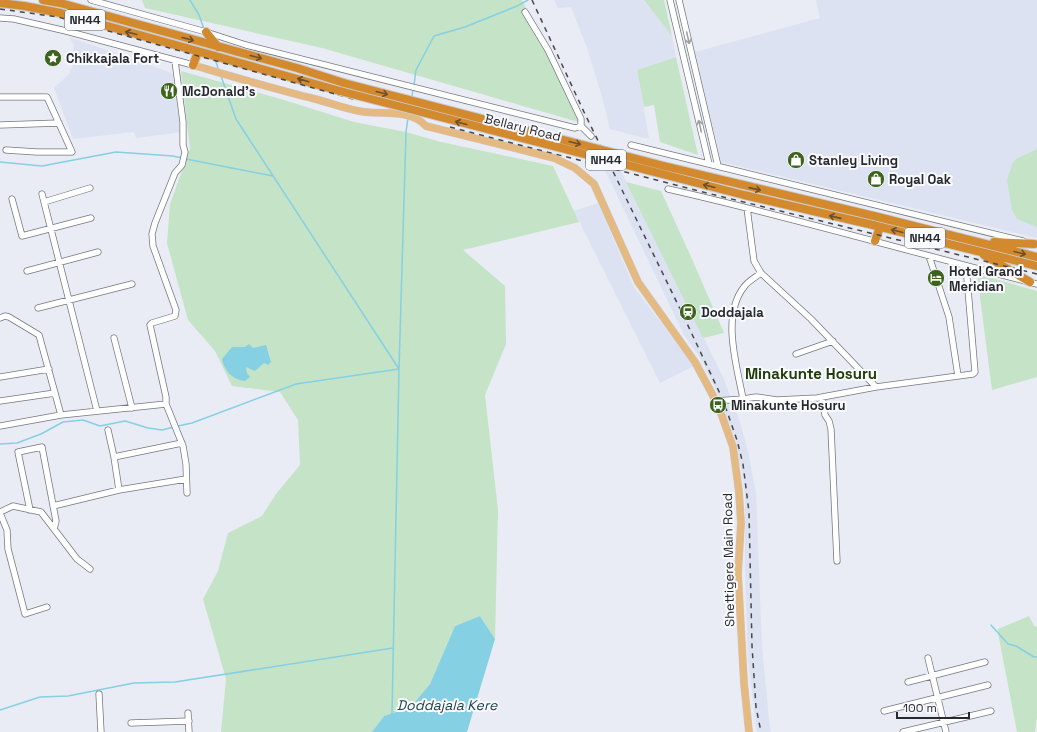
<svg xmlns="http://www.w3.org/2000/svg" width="1037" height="732" font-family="'Space Grotesk',sans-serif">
  <rect width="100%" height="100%" fill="#e9ecf4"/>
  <!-- built -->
  <path fill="#dce2f1" d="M 554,0 L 644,0 L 672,36 L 676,57 L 637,70 L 649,138 L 644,138 L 610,129 L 601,93 L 587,48 L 571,7 L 558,8 Z
    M 816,0 L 1037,0 L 1037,238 L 721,162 L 695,52 L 820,18 Z
    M 69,37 L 172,73 L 181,132 L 136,138 L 134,132 L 73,139 L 54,88 L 69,74 L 73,65 L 74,45 Z
    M 601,162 L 619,167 L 723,377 L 740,422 L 748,451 L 756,493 L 762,647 L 770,729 L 771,732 L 757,732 L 748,661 L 745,571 L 745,496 L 742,473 L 734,436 L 716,390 L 702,361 L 684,335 Z
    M 598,203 L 634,287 L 694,366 L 660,383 L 574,211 Z"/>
  <!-- green -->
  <path fill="#c5e3c6" d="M 142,0 L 522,0 L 582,123 L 322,48 L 145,8 Z
    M 644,0 L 664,0 L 672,36 Z
    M 676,57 L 698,155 L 660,142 L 654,105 L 644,107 L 637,70 Z
    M 181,71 L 284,100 L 354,122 L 406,132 L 441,142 L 553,166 L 579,222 L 463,250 L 505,286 L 506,344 L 485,395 L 498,510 L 495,639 L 480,616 L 455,626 L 430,684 L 411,708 L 384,716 L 372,732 L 221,732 L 226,679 L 203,599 L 218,571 L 228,533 L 262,516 L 276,494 L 300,465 L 298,420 L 280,392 L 232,386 L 215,351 L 188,320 L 167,243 L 170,204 L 190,149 Z
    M 1037,149 L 1037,227 L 1017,219 L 1012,210 L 1007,180 L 1012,164 L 1016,159 Z
    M 626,182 L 661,191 L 692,259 L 724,333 L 703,338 Z
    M 977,274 L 1037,291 L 1037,377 L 992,390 Z
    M 1029,616 L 1034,626 L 1037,627 L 1037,717 L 1035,732 L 1017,732 L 999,638 L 998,629 Z"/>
  <!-- water -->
  <path fill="#86d0e3" d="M 249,344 L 253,348 L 266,345 L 271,362 L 268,365 L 264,363 L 255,371 L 246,367 L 247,373 L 250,377 L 245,381 C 233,380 224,371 222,359 L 232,347 L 245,347 Z
    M 480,616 L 495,639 L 467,732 L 372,732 L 384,716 L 411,707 L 430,684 L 455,626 Z"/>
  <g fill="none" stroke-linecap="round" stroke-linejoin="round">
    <!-- stream -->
    <path stroke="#86d0e3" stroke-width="1.5" d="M 190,0 L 199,15 L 204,29
      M 215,59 L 219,71
      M 414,85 L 416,70 L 434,36 L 465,27 L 517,6 L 528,0
      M 412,97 L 413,89
      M 186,159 L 273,176
      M 0,162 L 42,166 L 116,152 L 173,156 L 182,158
      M 178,426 L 192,423 L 296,384 L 399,369 L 236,119 L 221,76
      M 0,444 L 17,443 L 41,434 L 63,422 L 83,420 L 100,426 L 125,421 L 148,428 L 162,430 L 174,427
      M 991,625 L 1008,644 L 1016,646 L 1034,657 L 1037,657
      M 0,710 L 40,697 L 68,696 L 134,683 L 175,682 L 393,648
      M 392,714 L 399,369 L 406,132 L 408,118"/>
    <defs>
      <path id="minor" d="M 91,0 L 206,32 L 246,45 L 575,128 L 581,126 L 581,119 L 548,50 L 525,12
        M 670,0 L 709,164
        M 679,0 L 718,166
        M 0,18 L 14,19 L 66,31 L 193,65
        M 175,61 L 183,122 L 183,145 L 185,152 L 182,165 L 175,173 L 155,223 L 152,234 L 153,246 L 176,310 L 175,316 L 152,323 L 150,325 L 166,397 L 166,404 L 183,446 L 186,464 L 187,493
        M 0,97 L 47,97 L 72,152 L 37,152 L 6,150
        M 0,125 L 59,123
        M 581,126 L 591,136
        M 631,145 L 1023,241
        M 668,189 C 792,217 914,253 1037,284
        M 42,194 L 97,411
        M 12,199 L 22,236 L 91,218
        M 44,202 L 90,188
        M 747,208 L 754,261 L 761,273 L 811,319 L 876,387 L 973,374 L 975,372 L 966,266
        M 929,256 L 949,317 L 958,376
        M 27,271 L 98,252
        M 38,308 L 132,284
        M 0,318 L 5,316 L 9,317 L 39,335 L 61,415 L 0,426
        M 114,338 L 132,408
        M 796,354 L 833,341
        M 0,377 L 49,369
        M 822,397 L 825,415 L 829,421 L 831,429 L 837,561
        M 743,399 L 756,397 L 777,400 L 817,398 L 876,387
        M 0,401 L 55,393
        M 715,401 L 743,399 C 737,366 721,316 744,287 C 748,281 756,277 761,273
        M 61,415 L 166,404
        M 108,430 L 114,457 L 119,490
        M 114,457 L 182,443
        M 53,506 L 119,490 L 186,479
        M 30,510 L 18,452 L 42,447 L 56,521 L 54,529
        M 0,512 L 13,506 L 41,512 L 77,559 L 90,569
        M 0,513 L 7,530 L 8,549 L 25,614 L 47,607
        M 928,658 L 946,732
        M 908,682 L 985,662
        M 99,694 L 101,732
        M 884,711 L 988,685
        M 188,713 L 189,732
        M 131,723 L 189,721
        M 903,732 L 991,711"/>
      <path id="major" d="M 193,65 C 234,77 274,89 315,99 C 331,103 348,110 365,112 C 385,114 411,110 426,126 L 554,158 L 575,168 L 594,184 L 638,282 L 695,362 L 718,405 L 733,447 L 739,492 L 741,523 L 738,574 L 744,683 L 749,732"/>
      <path id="highway" d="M 43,0 L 60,3 L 297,68 L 344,83
        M 0,3 L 24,6 L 61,13 L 340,91
        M 206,32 L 218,47
        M 193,65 L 198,52
        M 874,216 L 1037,257
        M 873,225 L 1037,266
        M 875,241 L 880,227
        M 994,242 L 1034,244
        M 984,255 L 1030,282"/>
    </defs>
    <!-- minor casing -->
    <use href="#minor" stroke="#74777e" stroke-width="7"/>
    <!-- major casing -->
    <use href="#major" stroke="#cbcccc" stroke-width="8"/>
    <!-- highway casing -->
    <use href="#highway" stroke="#cbcccc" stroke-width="10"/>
    <!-- minor -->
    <use href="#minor" stroke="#fff" stroke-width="5.5"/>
    <!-- major -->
    <use href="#major" stroke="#e5b982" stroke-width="7"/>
    <!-- highway -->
    <use href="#highway" stroke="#d38a2f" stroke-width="8"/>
    <!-- rail -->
    <path stroke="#46484b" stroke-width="1.5" stroke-dasharray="5 5" stroke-linecap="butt" d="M 532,0 L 584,112 L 683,315 L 723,400 L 737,440 L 743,464 L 749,512 L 752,646 L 756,707 L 761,732
      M 0,9 L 58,17 L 353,99
      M 450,127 L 707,193 L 1037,274"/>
    <defs>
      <path id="highway-bridge" d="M 344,83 L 664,166 L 874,216
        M 340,91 L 744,195 L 873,225"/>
    </defs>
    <!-- highway-bridge casing -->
    <use href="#highway-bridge" stroke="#cbcccc" stroke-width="10" stroke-linecap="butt"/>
    <!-- highway-bridge -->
    <use href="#highway-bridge" stroke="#d38a2f" stroke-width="8"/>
  </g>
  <!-- one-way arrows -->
  <defs><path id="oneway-shaft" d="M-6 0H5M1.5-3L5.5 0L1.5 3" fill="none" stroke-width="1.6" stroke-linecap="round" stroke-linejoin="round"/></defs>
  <g stroke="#6c502d">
    <use href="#oneway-shaft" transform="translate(131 33) rotate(-166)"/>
    <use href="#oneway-shaft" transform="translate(188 39) rotate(15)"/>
    <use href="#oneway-shaft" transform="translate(256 57) rotate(15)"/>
    <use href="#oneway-shaft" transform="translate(303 80) rotate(-164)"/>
    <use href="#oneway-shaft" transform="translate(382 93) rotate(15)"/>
    <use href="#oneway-shaft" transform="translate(461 123) rotate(-165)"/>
    <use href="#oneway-shaft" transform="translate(575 143) rotate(14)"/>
    <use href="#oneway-shaft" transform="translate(709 186) rotate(-166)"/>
    <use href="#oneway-shaft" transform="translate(755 189) rotate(13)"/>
    <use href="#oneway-shaft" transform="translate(835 217) rotate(-167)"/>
    <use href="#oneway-shaft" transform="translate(897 231) rotate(-166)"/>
    <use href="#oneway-shaft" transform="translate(1020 253) rotate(14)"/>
  </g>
  <g stroke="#9e9fa0">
    <use href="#oneway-shaft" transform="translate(688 38) rotate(77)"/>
    <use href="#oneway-shaft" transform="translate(700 126) rotate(-103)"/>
  </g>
  <!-- icons -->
  <defs>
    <symbol id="sight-disc" viewBox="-11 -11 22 22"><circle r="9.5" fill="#3d631c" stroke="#f8fafe"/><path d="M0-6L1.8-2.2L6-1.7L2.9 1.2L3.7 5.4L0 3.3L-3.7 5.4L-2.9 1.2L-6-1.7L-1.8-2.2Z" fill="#fff"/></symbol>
    <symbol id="restaurant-disc" viewBox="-11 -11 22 22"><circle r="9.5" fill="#3d631c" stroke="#f8fafe"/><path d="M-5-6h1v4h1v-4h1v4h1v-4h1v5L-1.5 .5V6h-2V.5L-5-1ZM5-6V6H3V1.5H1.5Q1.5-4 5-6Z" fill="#fff"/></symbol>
    <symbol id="shop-disc" viewBox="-11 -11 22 22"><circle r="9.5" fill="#3d631c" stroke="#f8fafe"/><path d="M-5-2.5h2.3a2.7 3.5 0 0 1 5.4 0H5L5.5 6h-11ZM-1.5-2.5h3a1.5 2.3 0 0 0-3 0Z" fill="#fff"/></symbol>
    <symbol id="hotel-disc" viewBox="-11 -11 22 22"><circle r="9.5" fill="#3d631c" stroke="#f8fafe"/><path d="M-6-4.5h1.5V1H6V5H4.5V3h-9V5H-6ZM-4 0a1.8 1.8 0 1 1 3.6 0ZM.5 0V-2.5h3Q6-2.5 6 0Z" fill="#fff"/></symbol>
    <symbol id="station-disc" viewBox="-11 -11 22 22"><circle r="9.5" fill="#3d631c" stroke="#f8fafe"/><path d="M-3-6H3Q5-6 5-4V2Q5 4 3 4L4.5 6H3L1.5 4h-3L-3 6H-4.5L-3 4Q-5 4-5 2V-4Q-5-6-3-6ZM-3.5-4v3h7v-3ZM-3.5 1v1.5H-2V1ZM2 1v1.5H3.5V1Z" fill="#fff"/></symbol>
    <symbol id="bus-disc" viewBox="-11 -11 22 22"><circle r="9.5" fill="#3d631c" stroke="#f8fafe"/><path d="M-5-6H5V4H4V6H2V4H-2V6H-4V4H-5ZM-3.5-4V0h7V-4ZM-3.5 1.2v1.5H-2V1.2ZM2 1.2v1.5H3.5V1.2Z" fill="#fff"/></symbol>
  </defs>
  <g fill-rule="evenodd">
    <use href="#sight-disc" x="43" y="48" width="20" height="20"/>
    <use href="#restaurant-disc" x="159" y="81" width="20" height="20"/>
    <use href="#shop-disc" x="786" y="150" width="20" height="20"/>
    <use href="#shop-disc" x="866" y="169" width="20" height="20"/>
    <use href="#hotel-disc" x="926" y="268" width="20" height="20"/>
    <use href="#station-disc" x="678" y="302" width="20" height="20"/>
    <use href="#bus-disc" x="708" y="395" width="20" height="20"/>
  </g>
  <g text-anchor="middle" stroke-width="4" stroke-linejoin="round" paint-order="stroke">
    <!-- shield labels -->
    <g fill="#f8fafe" stroke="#66686b" stroke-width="1">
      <rect x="65" y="10" width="40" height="20" rx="3"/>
      <rect x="586" y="150" width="40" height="20" rx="3"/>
      <rect x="905" y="228" width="40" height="20" rx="3"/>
    </g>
    <g font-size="12" font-weight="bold" fill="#28292c">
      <text x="85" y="24">NH44</text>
      <text x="606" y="164">NH44</text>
      <text x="925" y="242">NH44</text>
    </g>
    <!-- poi labels -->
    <g font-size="13" font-weight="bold" fill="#28292c" stroke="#f8fafe" text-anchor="start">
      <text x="66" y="63">Chikkajala Fort</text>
      <text x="182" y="96">McDonald's</text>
      <text x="809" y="165">Stanley Living</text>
      <text x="889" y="184">Royal Oak</text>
      <text x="949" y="276">Hotel Grand<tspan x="949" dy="15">Meridian</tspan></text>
      <text x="701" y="317">Doddajala</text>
      <text x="731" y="410">Minakunte Hosuru</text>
    </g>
    <!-- street labels -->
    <g font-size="13" fill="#28292c" stroke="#f8fafe">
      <text transform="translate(523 127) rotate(14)" y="5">Bellary Road</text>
      <text transform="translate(728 560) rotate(-91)" y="5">Shettigere Main Road</text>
    </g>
    <!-- water labels -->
    <g font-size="14" font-style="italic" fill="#1f424b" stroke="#f8fafe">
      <text x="447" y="710">Doddajala Kere</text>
    </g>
    <!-- quarter labels -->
    <g font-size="15" font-weight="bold" fill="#213b09" stroke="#f8fafe">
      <text x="811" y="379">Minakunte Hosuru</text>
    </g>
  </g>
  <!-- scale -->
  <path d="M897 712v6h72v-6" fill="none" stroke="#28292c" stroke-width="2"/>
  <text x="903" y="712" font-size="12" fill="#28292c" stroke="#f8fafe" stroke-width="3" paint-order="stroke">100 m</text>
</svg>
